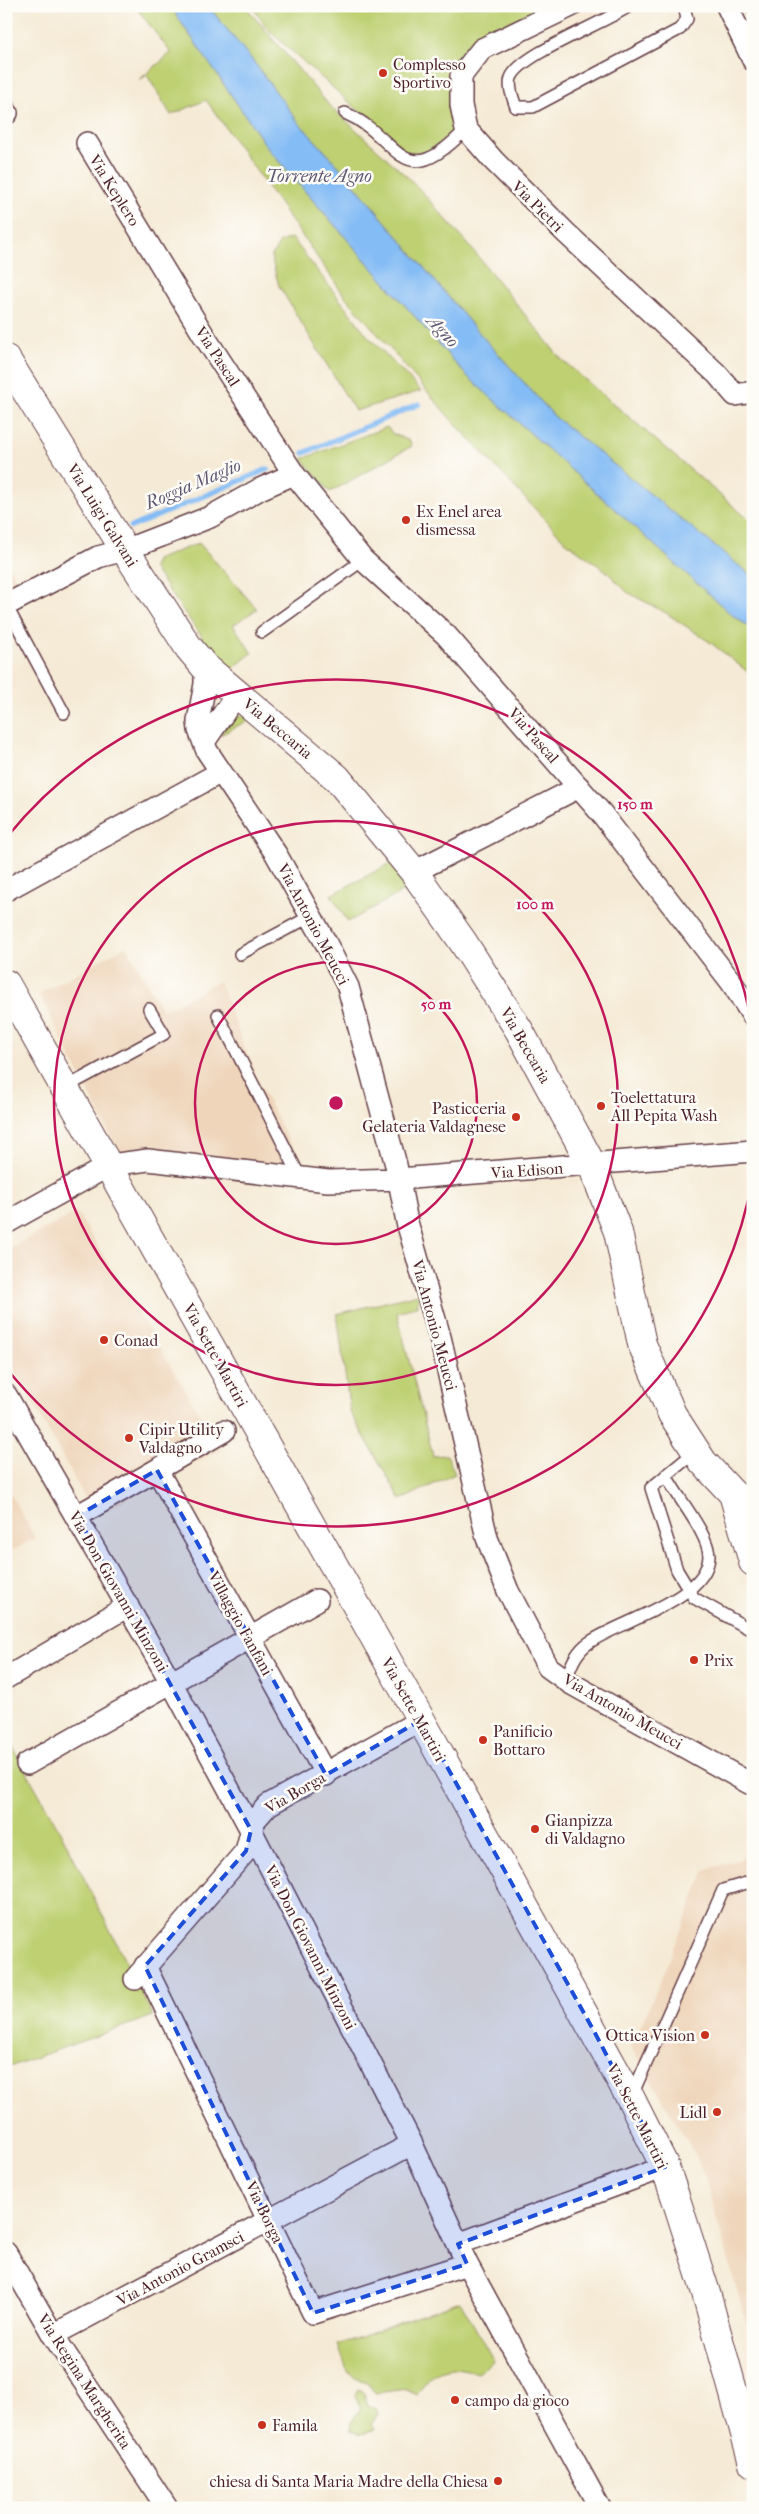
<svg xmlns="http://www.w3.org/2000/svg" width="759" height="2514" font-family="'IM FELL French Canon',serif">
  <rect width="100%" height="100%" fill="#fdfcf7"/>
  <filter id="ink" filterUnits="userSpaceOnUse"><feTurbulence type="fractalNoise" baseFrequency=".02" numOctaves="2"/><feDisplacementMap in="SourceGraphic" scale="10" xChannelSelector="R" yChannelSelector="G"/><feConvolveMatrix kernelMatrix="1 2 1 2 8 2 1 2 1" color-interpolation-filters="sRGB"/></filter>
  <filter id="wash" filterUnits="userSpaceOnUse"><feTurbulence type="fractalNoise" baseFrequency=".0096" numOctaves="4" result="noise"/><feDisplacementMap in="SourceGraphic" scale="20" xChannelSelector="R" yChannelSelector="G"/><feGaussianBlur stdDeviation="1.12" result="paint"/><feColorMatrix in="noise" values="0 0 0 0 0 0 0 0 0 0 0 0 0 0 0 0 0 1.4 0 .05"/><feComposite in="paint" operator="in"/></filter>
  <g filter="url(#wash)">
    <rect width="100%" height="100%" fill="#f5ead5"/>
    <!-- built -->
    <path fill="#efd6bb" d="M 6,560 L 24,593 L 6,602 Z
      M 126,946 L 163,1011 L 219,981 L 256,1078 L 297,1157 L 287,1180 L 125,1155 L 117,1148 L 39,994 Z
      M 77,1212 L 221,1449 L 95,1516 L 6,1354 L 6,1250 Z
      M 6,1486 L 35,1538 L 6,1554 Z
      M 753,1855 L 753,2347 L 704,2174 L 688,2142 L 624,2035 L 639,2030 L 665,1971 L 705,1870 Z"/>
    <!-- green -->
    <path fill="#bed072" stroke="#84784e" d="M 135,6 L 170,6 L 269,150 L 466,375 L 731,614 L 753,630 L 753,676 L 711,643 L 666,613 L 627,592 L 606,571 L 565,541 L 449,417 L 344,295 L 206,100 L 171,115 L 147,75 L 139,80 L 171,53 Z
      M 208,6 L 245,6 L 328,104 L 415,184 L 467,243 L 561,359 L 753,523 L 753,577 L 555,417 L 472,325 L 342,170 L 299,123 L 253,61 Z
      M 252,6 L 541,6 L 469,43 L 452,63 L 461,128 L 428,152 L 405,152 L 268,30 Z
      M 741,6 L 753,6 L 753,33 Z
      M 292,238 L 367,335 L 421,391 L 355,411 L 279,286 L 271,257 L 280,242 Z
      M 387,427 L 393,434 L 410,441 L 412,446 L 330,492 L 302,459 Z
      M 199,543 L 257,609 L 233,625 L 252,653 L 232,669 L 214,654 L 153,568 L 156,560 Z
      M 239,715 L 253,718 L 220,735 L 232,717 Z
      M 391,863 L 409,888 L 348,922 L 331,895 Z
      M 418,1294 L 418,1305 L 397,1313 L 433,1456 L 447,1455 L 455,1474 L 401,1500 L 350,1412 L 337,1314 Z
      M 6,1735 L 68,1846 L 153,2016 L 6,2068 Z
      M 460,2301 L 494,2361 L 477,2373 C 448,2363 432,2368 417,2395 L 407,2389 L 375,2393 L 367,2383 C 346,2378 345,2363 338,2345 Z
      M 358,2390 L 364,2393 L 368,2405 L 376,2408 L 378,2414 L 371,2425 L 375,2430 L 362,2434 L 350,2431 L 351,2422 L 361,2408 L 355,2397 Z"/>
    <!-- water -->
    <path fill="#84bcf5" stroke="#676e90" d="M 170,6 L 208,6 L 253,61 L 299,123 L 342,170 L 472,325 L 555,417 L 753,577 L 753,630 L 731,614 L 466,375 L 269,150 Z"/>
    <g fill="none" stroke-linecap="round" stroke-linejoin="round">
      <!-- stream -->
      <path stroke="#84bcf5" stroke-width="5.5" d="M 304,453 L 419,404
        M 131,527 L 268,469"/>
    </g>
  </g>
  <g filter="url(#ink)">
    <g fill="none" stroke-linecap="round" stroke-linejoin="round">
      <defs>
        <path id="lane" d="M 629,6 C 605,23 520,54 511,78 C 508,87 513,98 516,107 L 533,107 L 680,29 L 687,19 L 684,6
          M 345,113 C 401,137 400,198 466,129
          M 6,605 L 64,713
          M 262,632 L 363,560
          M 240,954 L 311,916
          M 218,1015 L 300,1177
          M 66,1087 L 164,1034 L 149,1009
          M 696,1451 L 651,1488 L 677,1570 L 694,1598 L 753,1631
          M 566,1680 C 571,1665 576,1651 590,1642 C 620,1621 708,1599 709,1556 C 709,1534 676,1496 666,1475
          M 632,2095 L 723,1890 L 753,1881"/>
        <path id="street" d="M 571,6 L 482,49 L 461,76 L 461,105 L 466,129 L 493,160 L 566,233 L 717,374 L 735,395 L 753,392
          M 727,6 L 753,60
          M 6,111 L 7,113
          M 87,143 L 206,339 L 294,474 L 363,560 L 446,635 L 602,814 L 732,983 L 753,1016
          M 6,605 L 98,557 L 125,550 L 210,517 L 260,489 L 294,474
          M 205,667 L 205,684 L 198,721 L 199,730 L 207,751 L 276,854 L 326,943 L 348,987 L 396,1165 L 407,1222 L 440,1337 L 487,1538 L 508,1591 L 548,1667 L 570,1683 L 749,1783 L 753,1782
          M 204,742 L 237,694
          M 414,872 L 579,787
          M 6,890 L 221,772
          M 6,1223 L 110,1165 L 148,1160 L 328,1181 L 399,1179 L 753,1151
          M 6,1395 L 171,1682 L 251,1830 L 412,2144 L 467,2264 L 600,2508
          M 157,1470 L 326,1775
          M 77,1516 L 224,1431
          M 6,1678 L 128,1606
          M 27,1764 L 317,1600
          M 145,1966 L 313,2313 L 467,2264
          M 135,1979 L 246,1851 L 254,1821 L 268,1805 L 421,1720
          M 458,2244 L 665,2167
          M 6,2253 L 53,2335 L 167,2508
          M 53,2335 L 412,2144"/>
        <path id="secondary" d="M 6,359 L 125,550 L 189,648 L 205,667 L 337,778 L 414,872 L 463,942 L 519,1030 L 592,1165 L 618,1232 L 642,1344 L 672,1414 L 703,1462 L 733,1494 L 753,1508
          M 6,984 L 421,1720 L 631,2099 L 665,2167 L 675,2196 L 706,2293 L 753,2463
          M 733,1494 L 752,1558"/>
        <path id="primary" d="M 753,1557 L 753,1562"/>
      </defs>
      <!-- lane casing -->
      <use href="#lane" stroke="#643d44" stroke-width="14"/>
      <!-- street casing -->
      <use href="#street" stroke="#643d44" stroke-width="24"/>
      <!-- secondary casing -->
      <use href="#secondary" stroke="#643d44" stroke-width="30"/>
      <!-- primary casing -->
      <use href="#primary" stroke="#643d44" stroke-width="30"/>
      <!-- lane -->
      <use href="#lane" stroke="#fff" stroke-width="11"/>
      <!-- street -->
      <use href="#street" stroke="#fff" stroke-width="21"/>
      <!-- secondary -->
      <use href="#secondary" stroke="#fff" stroke-width="28"/>
      <!-- primary -->
      <use href="#primary" stroke="#fff" stroke-width="28"/>
    </g>
  </g>
  <!-- marked area -->
  <path fill="#1d4ed8" fill-opacity="0.2" stroke="#1d4ed8" stroke-width="4" stroke-dasharray="10 6" stroke-linejoin="round" d="M 157,1470 L 326,1775 L 421,1720 L 595,2033 L 665,2167 L 458,2244 L 467,2264 L 313,2313 L 145,1966 L 246,1851 L 251,1830 L 77,1516 Z"/>
  <!-- distance rings -->
  <g fill="none" stroke="#c2185b" stroke-width="2.5">
    <circle cx="336" cy="1103" r="141"/>
    <circle cx="336" cy="1103" r="282"/>
    <path d="M753 1176A423 423 0 0 1 7 1369M7 837A423 423 0 0 1 753 1030"/>
  </g>
  <!-- markers -->
  <g fill="#c8321e" stroke="#fdfcf7" stroke-width="2">
    <circle cx="383" cy="73" r="5"/>
    <circle cx="406" cy="520" r="5"/>
    <circle cx="601" cy="1106" r="5"/>
    <circle cx="516" cy="1117" r="5"/>
    <circle cx="104" cy="1340" r="5"/>
    <circle cx="129" cy="1438" r="5"/>
    <circle cx="694" cy="1660" r="5"/>
    <circle cx="483" cy="1740" r="5"/>
    <circle cx="535" cy="1829" r="5"/>
    <circle cx="705" cy="2035" r="5"/>
    <circle cx="717" cy="2112" r="5"/>
    <circle cx="455" cy="2400" r="5"/>
    <circle cx="262" cy="2425" r="5"/>
    <circle cx="498" cy="2481" r="5"/>
  </g>
  <g text-anchor="middle" stroke-width="5" stroke-linejoin="round" paint-order="stroke">
    <!-- poi labels -->
    <g font-size="16" fill="#4a1f2b" stroke="#fdfcf7" text-anchor="start">
      <text x="393" y="70">Complesso<tspan x="393" dy="18">Sportivo</tspan></text>
      <text x="416" y="517">Ex Enel area<tspan x="416" dy="18">dismessa</tspan></text>
      <text x="611" y="1103">Toelettatura<tspan x="611" dy="18">All Pepita Wash</tspan></text>
      <text x="506" y="1114" text-anchor="end">Pasticceria<tspan x="506" dy="18">Gelateria Valdagnese</tspan></text>
      <text x="114" y="1346">Conad</text>
      <text x="139" y="1435">Cipir Utility<tspan x="139" dy="18">Valdagno</tspan></text>
      <text x="704" y="1666">Prix</text>
      <text x="493" y="1737">Panificio<tspan x="493" dy="18">Bottaro</tspan></text>
      <text x="545" y="1826">Gianpizza<tspan x="545" dy="18">di Valdagno</tspan></text>
      <text x="695" y="2041" text-anchor="end">Ottica Vision</text>
      <text x="707" y="2118" text-anchor="end">Lidl</text>
      <text x="465" y="2406">campo da gioco</text>
      <text x="272" y="2431">Famila</text>
      <text x="488" y="2487" text-anchor="end">chiesa di Santa Maria Madre della Chiesa</text>
    </g>
    <!-- street labels -->
    <g font-size="16" fill="#4a1f2b" stroke="#fdfcf7">
      <text transform="translate(115 190) rotate(58)" y="6">Via Keplero</text>
      <text transform="translate(538 206) rotate(45)" y="6">Via Pietri</text>
      <text transform="translate(218 356) rotate(57)" y="6">Via Pascal</text>
      <text transform="translate(103 515) rotate(58)" y="6">Via Luigi Galvani</text>
      <text transform="translate(278 728) rotate(40)" y="6">Via Beccaria</text>
      <text transform="translate(534 735) rotate(49)" y="6">Via Pascal</text>
      <text transform="translate(314 924) rotate(62)" y="6">Via Antonio Meucci</text>
      <text transform="translate(526 1045) rotate(60)" y="6">Via Beccaria</text>
      <text transform="translate(527 1170) rotate(-4)" y="6">Via Edison</text>
      <text transform="translate(435 1325) rotate(75)" y="6">Via Antonio Meucci</text>
      <text transform="translate(216 1355) rotate(61)" y="6">Via Sette Martiri</text>
      <text transform="translate(119 1591) rotate(60)" y="6">Via Don Giovanni Minzoni</text>
      <text transform="translate(241 1623) rotate(61)" y="6">Villaggio Fanfani</text>
      <text transform="translate(414 1709) rotate(61)" y="6">Via Sette Martiri</text>
      <text transform="translate(623 1711) rotate(30)" y="6">Via Antonio Meucci</text>
      <text transform="translate(295 1792) rotate(-30)" y="6">Via Borga</text>
      <text transform="translate(311 1947) rotate(63)" y="6">Via Don Giovanni Minzoni</text>
      <text transform="translate(638 2116) rotate(63)" y="6">Via Sette Martiri</text>
      <text transform="translate(265 2212) rotate(64)" y="6">Via Borga</text>
      <text transform="translate(180 2268) rotate(-28)" y="6">Via Antonio Gramsci</text>
      <text transform="translate(85 2381) rotate(57)" y="6">Via Regina Margherita</text>
    </g>
    <!-- water labels -->
    <g font-size="18" font-style="italic" fill="#5e5672" stroke="#fdfcf7">
      <text x="319" y="182">Torrente Agno</text>
      <text transform="translate(443 331) rotate(47)" y="6">Agno</text>
      <text transform="translate(193 484) rotate(-23)" y="6">Roggia Maglio</text>
    </g>
  </g>
  <circle cx="336" cy="1103" r="8" fill="#c2185b" stroke="#fdfcf7" stroke-width="2.5"/>
  <g font-size="15" text-anchor="middle" font-weight="bold" fill="#c2185b" stroke="#fdfcf7" stroke-width="5" stroke-linejoin="round" paint-order="stroke">
    <text x="635" y="809">150 m</text>
    <text x="535" y="909">100 m</text>
    <text x="436" y="1009">50 m</text>
  </g>
  <!-- margin -->
  <rect width="759" height="2514" fill="none" stroke="#fdfcf7" stroke-width="25"/>
</svg>
